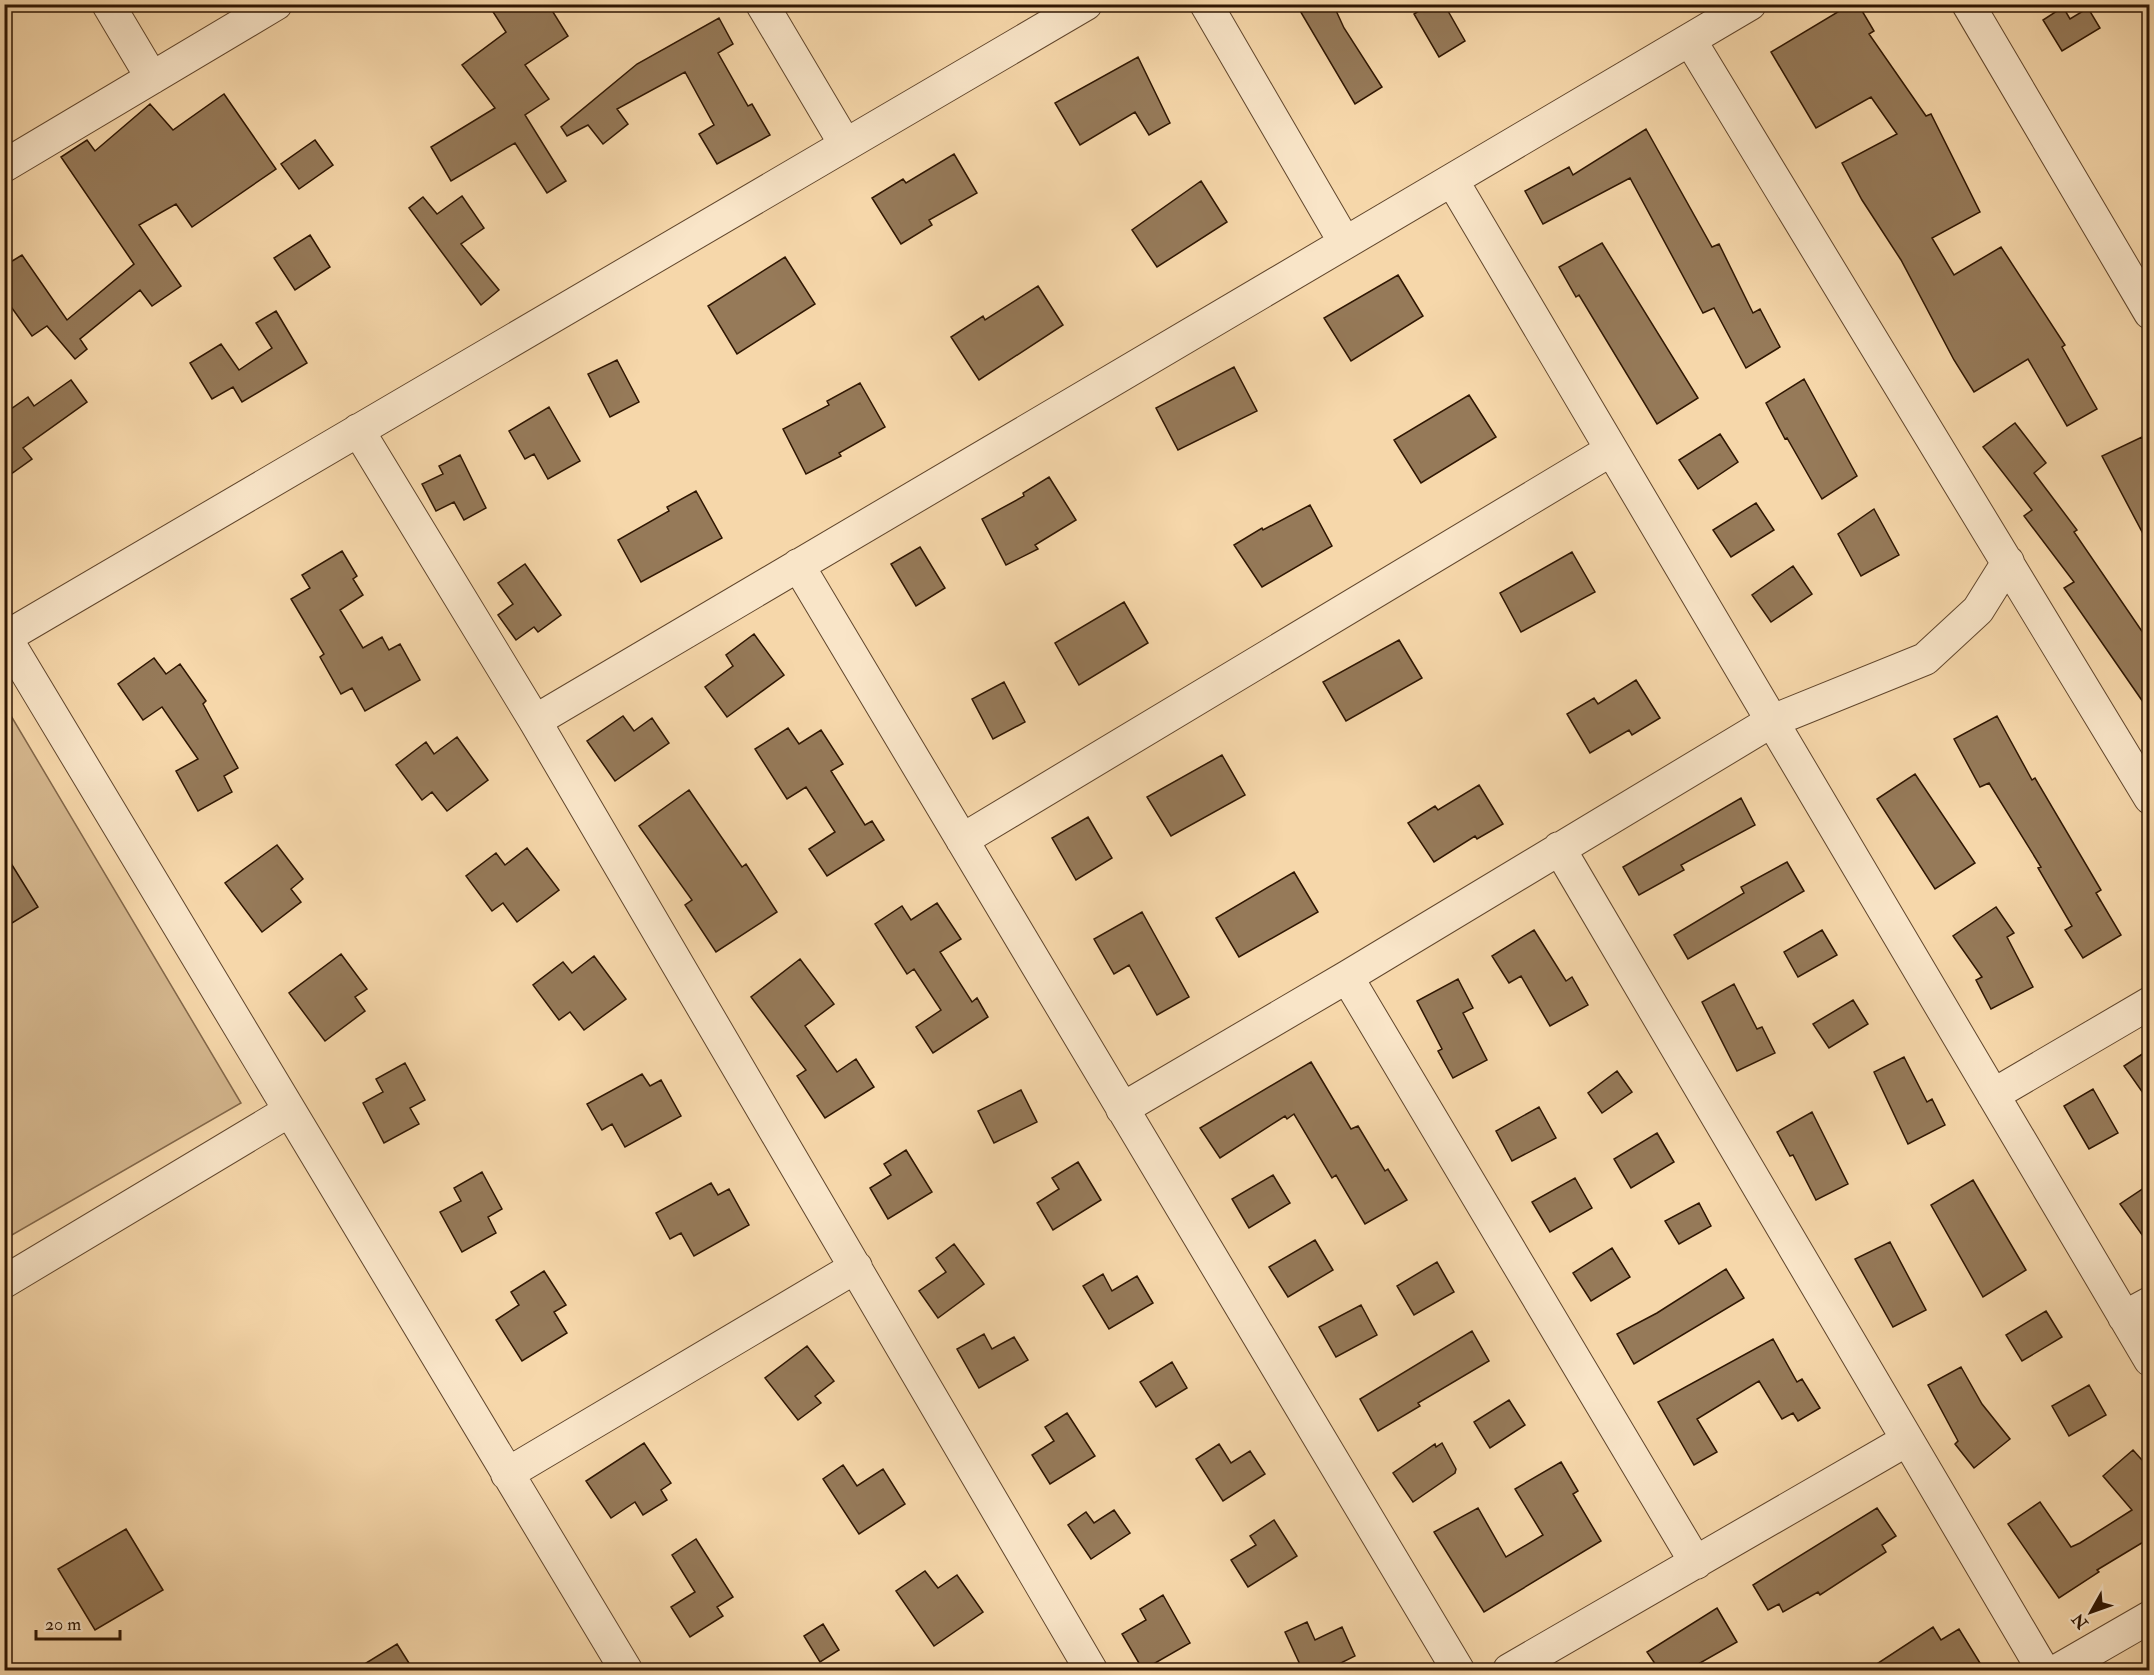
<svg xmlns="http://www.w3.org/2000/svg" width="2154" height="1675" font-family="'IM FELL Double Pica',serif">
  <rect width="100%" height="100%" fill="#f6d7aa"/>
  <filter id="stains"><feTurbulence type="fractalNoise" baseFrequency=".00333" numOctaves="4"/><feColorMatrix values="0 0 0 0 .2 0 0 0 0 .09 0 0 0 0 .02 0 0 0 .5 -.17"/></filter>
  <radialGradient id="worn" r=".72"><stop offset=".6" stop-color="#630" stop-opacity="0"/><stop offset="1" stop-color="#630" stop-opacity=".3"/></radialGradient>
  <!-- green -->
  <path fill="#d4b68d" stroke="#826648" stroke-width="1.5" d="M 4,704 L 241,1103 L 5,1239 L 4,1239 Z"/>
  <!-- building -->
  <path fill="#967a59" stroke="#2f1602" stroke-width="1.5" d="M 488,4 L 548,4 L 568,36 L 525,65 L 549,99 L 525,115 L 566,181 L 547,193 L 515,143 L 451,181 L 431,147 L 495,108 L 462,65 L 506,32 Z
    M 1296,4 L 1333,4 L 1344,28 L 1382,87 L 1355,104 Z
    M 1430,4 L 1444,4 L 1465,41 L 1439,57 L 1414,14 Z
    M 1851,4 L 1858,4 L 1874,31 L 1869,34 L 1926,116 L 1931,114 L 1980,212 L 1932,238 L 1954,275 L 2001,247 L 2065,345 L 2062,347 L 2097,409 L 2067,426 L 2028,359 L 1974,392 L 1954,360 L 1901,260 L 1862,200 L 1842,163 L 1897,134 L 1871,97 L 1816,128 L 1771,52 Z
    M 2063,7 L 2070,19 L 2088,8 L 2100,28 L 2062,51 L 2043,20 Z
    M 719,18 L 733,44 L 718,53 L 748,106 L 752,104 L 770,135 L 717,164 L 699,134 L 714,125 L 685,72 L 617,109 L 628,124 L 603,144 L 588,125 L 567,136 L 561,127 L 637,64 Z
    M 1138,57 L 1170,123 L 1149,135 L 1135,112 L 1080,145 L 1055,103 Z
    M 224,94 L 276,169 L 192,227 L 176,204 L 139,225 L 181,286 L 152,306 L 140,290 L 80,339 L 87,349 L 75,359 L 47,326 L 32,336 L 4,297 L 4,266 L 22,255 L 67,320 L 134,264 L 61,157 L 87,140 L 95,151 L 150,104 L 173,130 Z
    M 1646,129 L 1712,247 L 1719,244 L 1753,313 L 1760,309 L 1780,347 L 1746,368 L 1714,308 L 1703,313 L 1630,178 L 1543,224 L 1525,191 L 1569,167 L 1573,175 Z
    M 315,140 L 333,165 L 299,189 L 281,164 Z
    M 954,154 L 977,193 L 929,220 L 932,225 L 901,244 L 872,198 L 903,179 L 906,183 Z
    M 1201,181 L 1227,222 L 1157,267 L 1132,230 Z
    M 462,196 L 484,228 L 461,244 L 499,290 L 481,305 L 409,208 L 423,197 L 437,214 Z
    M 310,235 L 330,267 L 295,290 L 274,258 Z
    M 1602,243 L 1698,398 L 1657,424 L 1579,295 L 1576,297 L 1559,267 Z
    M 785,257 L 815,304 L 737,354 L 708,306 Z
    M 1398,275 L 1423,316 L 1351,361 L 1324,318 Z
    M 1038,286 L 1063,325 L 979,380 L 951,337 L 983,316 L 985,320 Z
    M 276,311 L 307,363 L 242,402 L 233,387 L 212,399 L 190,363 L 221,344 L 239,370 L 272,348 L 256,323 Z
    M 617,360 L 639,402 L 610,417 L 588,374 Z
    M 1234,367 L 1257,411 L 1178,450 L 1156,408 Z
    M 1804,379 L 1857,476 L 1822,499 L 1787,438 L 1785,439 L 1766,403 Z
    M 71,380 L 87,402 L 23,448 L 32,459 L 4,479 L 4,414 L 28,397 L 34,406 Z
    M 860,383 L 885,427 L 839,453 L 841,456 L 806,474 L 783,429 L 829,405 L 827,401 Z
    M 1469,395 L 1496,437 L 1421,483 L 1394,440 Z
    M 549,407 L 580,461 L 548,479 L 534,454 L 525,459 L 509,431 Z
    M 2015,423 L 2046,463 L 2034,473 L 2077,530 L 2074,532 L 2150,643 L 2150,712 L 2064,588 L 2074,582 L 2024,516 L 2032,510 L 1983,447 Z
    M 1720,434 L 1738,462 L 1698,489 L 1679,460 Z
    M 2142,437 L 2150,451 L 2150,547 L 2102,456 Z
    M 460,455 L 486,508 L 464,520 L 454,502 L 436,511 L 422,484 L 443,474 L 439,466 Z
    M 1049,477 L 1076,520 L 1035,545 L 1038,549 L 1006,565 L 982,519 L 1024,496 L 1023,493 Z
    M 696,491 L 722,538 L 641,582 L 618,540 L 669,511 L 667,507 Z
    M 1756,503 L 1774,530 L 1731,557 L 1713,530 Z
    M 1310,505 L 1332,546 L 1262,587 L 1234,545 L 1262,528 L 1263,530 Z
    M 1874,509 L 1899,555 L 1861,576 L 1838,534 Z
    M 920,547 L 945,588 L 916,606 L 891,564 Z
    M 342,551 L 357,576 L 353,579 L 363,595 L 340,610 L 363,648 L 382,637 L 389,650 L 400,644 L 420,680 L 365,711 L 352,688 L 341,694 L 320,657 L 324,654 L 291,599 L 310,588 L 302,575 Z
    M 1572,552 L 1595,592 L 1521,632 L 1500,593 Z
    M 525,564 L 561,615 L 538,632 L 534,627 L 516,640 L 498,615 L 513,604 L 498,583 Z
    M 1793,566 L 1812,594 L 1771,622 L 1752,595 Z
    M 1124,602 L 1148,643 L 1079,685 L 1055,643 Z
    M 754,634 L 784,675 L 727,717 L 705,687 L 733,666 L 726,655 Z
    M 1399,640 L 1422,678 L 1346,721 L 1323,682 Z
    M 154,658 L 166,674 L 180,664 L 206,701 L 203,704 L 238,768 L 224,776 L 232,792 L 198,811 L 176,771 L 198,759 L 162,707 L 143,720 L 118,684 Z
    M 1636,680 L 1660,718 L 1632,735 L 1629,730 L 1590,753 L 1567,714 L 1594,698 L 1598,704 Z
    M 1004,682 L 1025,722 L 993,739 L 972,699 Z
    M 623,716 L 634,731 L 652,718 L 669,743 L 615,781 L 587,741 Z
    M 1997,716 L 2032,780 L 2035,778 L 2101,890 L 2096,893 L 2121,935 L 2083,958 L 2065,930 L 2072,926 L 2038,868 L 2041,867 L 1989,783 L 1980,787 L 1954,739 Z
    M 788,728 L 799,744 L 821,730 L 843,764 L 831,771 L 865,825 L 872,821 L 884,840 L 827,876 L 809,849 L 835,832 L 806,787 L 787,799 L 755,749 Z
    M 457,737 L 488,780 L 447,811 L 432,792 L 422,800 L 396,765 L 426,742 L 434,754 Z
    M 1222,755 L 1245,795 L 1171,836 L 1147,797 Z
    M 1915,774 L 1975,863 L 1935,889 L 1877,799 Z
    M 1479,785 L 1503,824 L 1477,839 L 1475,836 L 1434,862 L 1408,823 L 1435,806 L 1438,810 Z
    M 689,790 L 742,867 L 746,864 L 777,912 L 716,952 L 685,905 L 692,900 L 639,826 Z
    M 1741,798 L 1755,825 L 1681,865 L 1684,870 L 1639,895 L 1623,867 Z
    M 1088,817 L 1112,858 L 1076,880 L 1052,838 Z
    M 277,845 L 303,879 L 291,889 L 301,902 L 262,932 L 225,883 Z
    M 527,848 L 559,890 L 517,922 L 503,903 L 492,911 L 466,876 L 496,853 L 505,865 Z
    M 4,852 L 38,907 L 4,928 Z
    M 1787,862 L 1804,891 L 1688,959 L 1674,935 L 1744,893 L 1741,887 Z
    M 1294,872 L 1318,912 L 1239,957 L 1216,918 Z
    M 937,903 L 961,939 L 940,952 L 972,1002 L 977,998 L 988,1017 L 933,1053 L 916,1027 L 941,1010 L 914,969 L 907,974 L 875,924 L 902,906 L 911,920 Z
    M 1996,907 L 2014,933 L 2007,937 L 2033,987 L 1991,1009 L 1976,980 L 1982,977 L 1953,936 Z
    M 1142,912 L 1189,997 L 1157,1015 L 1129,965 L 1114,974 L 1094,939 Z
    M 1534,930 L 1566,981 L 1572,977 L 1588,1005 L 1550,1026 L 1521,976 L 1509,983 L 1492,956 Z
    M 1822,930 L 1837,955 L 1798,977 L 1784,952 Z
    M 341,954 L 367,989 L 355,997 L 365,1011 L 325,1041 L 289,993 Z
    M 594,956 L 626,999 L 584,1030 L 570,1012 L 559,1020 L 533,985 L 563,962 L 572,973 Z
    M 800,959 L 834,1004 L 805,1026 L 837,1072 L 856,1059 L 874,1087 L 825,1118 L 797,1076 L 806,1070 L 751,997 Z
    M 1458,979 L 1473,1008 L 1463,1013 L 1487,1060 L 1453,1078 L 1438,1051 L 1442,1049 L 1417,1001 Z
    M 1734,984 L 1757,1029 L 1762,1027 L 1775,1053 L 1737,1071 L 1702,1002 Z
    M 1853,1000 L 1868,1024 L 1829,1048 L 1813,1024 Z
    M 2150,1049 L 2150,1103 L 2124,1066 Z
    M 1904,1057 L 1927,1102 L 1932,1099 L 1945,1125 L 1908,1144 L 1874,1072 Z
    M 1311,1062 L 1351,1129 L 1358,1126 L 1385,1171 L 1388,1169 L 1407,1200 L 1365,1224 L 1336,1175 L 1332,1178 L 1294,1114 L 1287,1119 L 1285,1116 L 1220,1158 L 1200,1128 Z
    M 405,1063 L 425,1100 L 410,1108 L 419,1124 L 384,1143 L 363,1103 L 383,1092 L 376,1079 Z
    M 1617,1071 L 1632,1092 L 1602,1113 L 1588,1093 Z
    M 642,1074 L 650,1086 L 661,1080 L 681,1116 L 625,1147 L 612,1124 L 602,1130 L 587,1104 Z
    M 2093,1089 L 2118,1133 L 2089,1149 L 2064,1106 Z
    M 1021,1090 L 1037,1122 L 994,1143 L 978,1111 Z
    M 1539,1107 L 1556,1138 L 1512,1161 L 1496,1131 Z
    M 1812,1112 L 1848,1184 L 1816,1200 L 1793,1155 L 1790,1156 L 1777,1132 Z
    M 1657,1133 L 1674,1162 L 1631,1188 L 1614,1159 Z
    M 906,1150 L 932,1192 L 888,1219 L 870,1188 L 891,1175 L 884,1164 Z
    M 1078,1162 L 1101,1200 L 1053,1230 L 1037,1203 L 1059,1189 L 1052,1178 Z
    M 482,1172 L 502,1209 L 488,1217 L 496,1233 L 462,1252 L 440,1212 L 461,1201 L 454,1188 Z
    M 1273,1175 L 1290,1203 L 1249,1228 L 1232,1199 Z
    M 1575,1178 L 1592,1208 L 1550,1232 L 1532,1202 Z
    M 1973,1180 L 2026,1270 L 1983,1297 L 1931,1205 Z
    M 711,1183 L 718,1195 L 729,1189 L 749,1225 L 694,1256 L 681,1233 L 670,1239 L 656,1213 Z
    M 2150,1184 L 2150,1246 L 2120,1204 Z
    M 1699,1203 L 1711,1226 L 1679,1244 L 1665,1221 Z
    M 1315,1240 L 1333,1270 L 1288,1297 L 1269,1267 Z
    M 1890,1242 L 1926,1310 L 1893,1327 L 1855,1259 Z
    M 954,1244 L 984,1284 L 938,1318 L 919,1291 L 946,1272 L 936,1258 Z
    M 1612,1248 L 1630,1277 L 1591,1301 L 1573,1273 Z
    M 1437,1262 L 1454,1292 L 1414,1315 L 1397,1286 Z
    M 1726,1269 L 1744,1298 L 1634,1364 L 1617,1334 L 1657,1313 Z
    M 544,1271 L 566,1305 L 554,1312 L 567,1333 L 522,1361 L 496,1320 L 519,1305 L 511,1292 Z
    M 1103,1274 L 1112,1291 L 1137,1276 L 1153,1303 L 1109,1329 L 1083,1286 Z
    M 1361,1305 L 1377,1335 L 1336,1357 L 1319,1327 Z
    M 2046,1311 L 2062,1337 L 2022,1361 L 2006,1335 Z
    M 1472,1331 L 1489,1361 L 1418,1403 L 1420,1406 L 1378,1431 L 1360,1399 Z
    M 984,1334 L 992,1349 L 1014,1337 L 1028,1360 L 979,1388 L 957,1349 Z
    M 1773,1339 L 1797,1382 L 1802,1379 L 1820,1408 L 1798,1421 L 1793,1413 L 1782,1419 L 1759,1381 L 1697,1419 L 1717,1452 L 1694,1465 L 1658,1402 Z
    M 807,1346 L 834,1381 L 815,1396 L 821,1403 L 798,1420 L 765,1378 Z
    M 1172,1362 L 1187,1388 L 1156,1407 L 1140,1382 Z
    M 1961,1367 L 1982,1404 L 2010,1439 L 1974,1468 L 1955,1444 L 1958,1441 L 1928,1385 Z
    M 2089,1385 L 2106,1415 L 2069,1436 L 2052,1406 Z
    M 1509,1400 L 1525,1425 L 1490,1448 L 1474,1422 Z
    M 1067,1413 L 1095,1456 L 1050,1484 L 1032,1455 L 1054,1441 L 1045,1427 Z
    M 644,1443 L 671,1483 L 661,1490 L 667,1500 L 643,1515 L 635,1502 L 611,1518 L 586,1481 Z
    M 1442,1443 L 1456,1469 L 1455,1473 L 1413,1502 L 1393,1473 L 1435,1444 L 1436,1447 Z
    M 1219,1444 L 1231,1463 L 1250,1451 L 1265,1474 L 1223,1501 L 1196,1459 Z
    M 2133,1450 L 2150,1469 L 2150,1538 L 2097,1570 L 2099,1572 L 2059,1598 L 2008,1524 L 2040,1502 L 2071,1547 L 2080,1543 L 2132,1510 L 2103,1476 Z
    M 1561,1462 L 1578,1491 L 1573,1494 L 1601,1541 L 1484,1612 L 1434,1532 L 1478,1508 L 1506,1557 L 1543,1535 L 1515,1489 Z
    M 843,1465 L 857,1486 L 883,1469 L 905,1504 L 859,1534 L 823,1479 Z
    M 1877,1508 L 1896,1536 L 1882,1545 L 1886,1552 L 1820,1595 L 1818,1592 L 1783,1612 L 1779,1604 L 1768,1610 L 1753,1585 Z
    M 1114,1510 L 1130,1533 L 1091,1559 L 1068,1525 L 1086,1512 L 1094,1523 Z
    M 1274,1520 L 1297,1556 L 1248,1587 L 1231,1560 L 1256,1545 L 1250,1536 Z
    M 126,1529 L 163,1590 L 95,1630 L 58,1569 Z
    M 696,1539 L 733,1597 L 717,1607 L 723,1616 L 690,1637 L 671,1607 L 695,1592 L 672,1555 Z
    M 925,1571 L 938,1588 L 957,1575 L 983,1612 L 934,1646 L 896,1591 Z
    M 1163,1595 L 1190,1643 L 1143,1670 L 1122,1634 L 1146,1620 L 1140,1609 Z
    M 1717,1608 L 1737,1642 L 1686,1671 L 1660,1671 L 1647,1652 Z
    M 1307,1622 L 1315,1640 L 1342,1627 L 1355,1656 L 1325,1671 L 1303,1671 L 1285,1632 Z
    M 823,1624 L 839,1650 L 820,1662 L 804,1636 Z
    M 1933,1627 L 1941,1640 L 1959,1629 L 1980,1663 L 1968,1671 L 1866,1671 Z
    M 397,1644 L 414,1671 L 353,1671 Z"/>
  <g fill="none" stroke-linecap="round" stroke-linejoin="round">
    <defs>
      <path id="minor" d="M 108,4 L 152,78
        M 762,4 L 845,144
        M 1206,4 L 1345,243
        M 1968,4 L 2150,313
        M 1690,40 L 2150,798
        M 4,166 L 276,4
        M 1452,180 L 2150,1360
        M 358,430 L 535,721 L 1091,1670
        M 798,565 L 1458,1670
        M 4,635 L 626,1670
        M 6,637 L 1086,4
        M 535,721 L 1750,4
        M 962,840 L 1611,450
        M 1559,848 L 2043,1670
        M 1347,977 L 1696,1563
        M 1993,1095 L 2150,1003
        M 1122,1109 L 1347,977 L 1772,721 L 1925,659 L 1978,610 L 2008,562
        M 4,1282 L 289,1111
        M 2124,1317 L 2150,1303
        M 507,1474 L 856,1267
        M 1509,1670 L 1907,1440
        M 2058,1670 L 2150,1617"/>
    </defs>
    <!-- minor casing -->
    <use href="#minor" stroke="#61462c" stroke-width="34"/>
    <!-- minor -->
    <use href="#minor" stroke="#f9e5c8" stroke-width="32"/>
  </g>
  <!-- margin -->
  <rect width="2154" height="1675" fill="none" stroke="#f6d7aa" stroke-width="24"/>
  <rect x="6" y="6" width="2142" height="1663" fill="none" stroke="#2f1602" stroke-width="3"/>
  <rect x="12" y="12" width="2130" height="1651" fill="none" stroke="#2f1602" stroke-width="1.5"/>
  <!-- north arrow -->
  <g transform="translate(2091 1612) rotate(230)" stroke="#f9e5c8" stroke-width="4.5" paint-order="stroke">
  <path d="M0-4.5L10 22L0 15L-10 22Z" fill="#2f1602"/>
  <text y="-9" font-size="16" font-weight="bold" text-anchor="middle" fill="#2f1602">N</text>
  </g>
  <!-- scale -->
  <path d="M36 1630v9h84v-9" fill="none" stroke="#2f1602" stroke-width="3"/>
  <text x="45" y="1630" font-size="18" fill="#2f1602" stroke="#f9e5c8" stroke-width="4.5" paint-order="stroke">20 m</text>
  <rect width="100%" height="100%" filter="url(#stains)"/>
  <rect width="100%" height="100%" fill="url(#worn)"/>
</svg>
